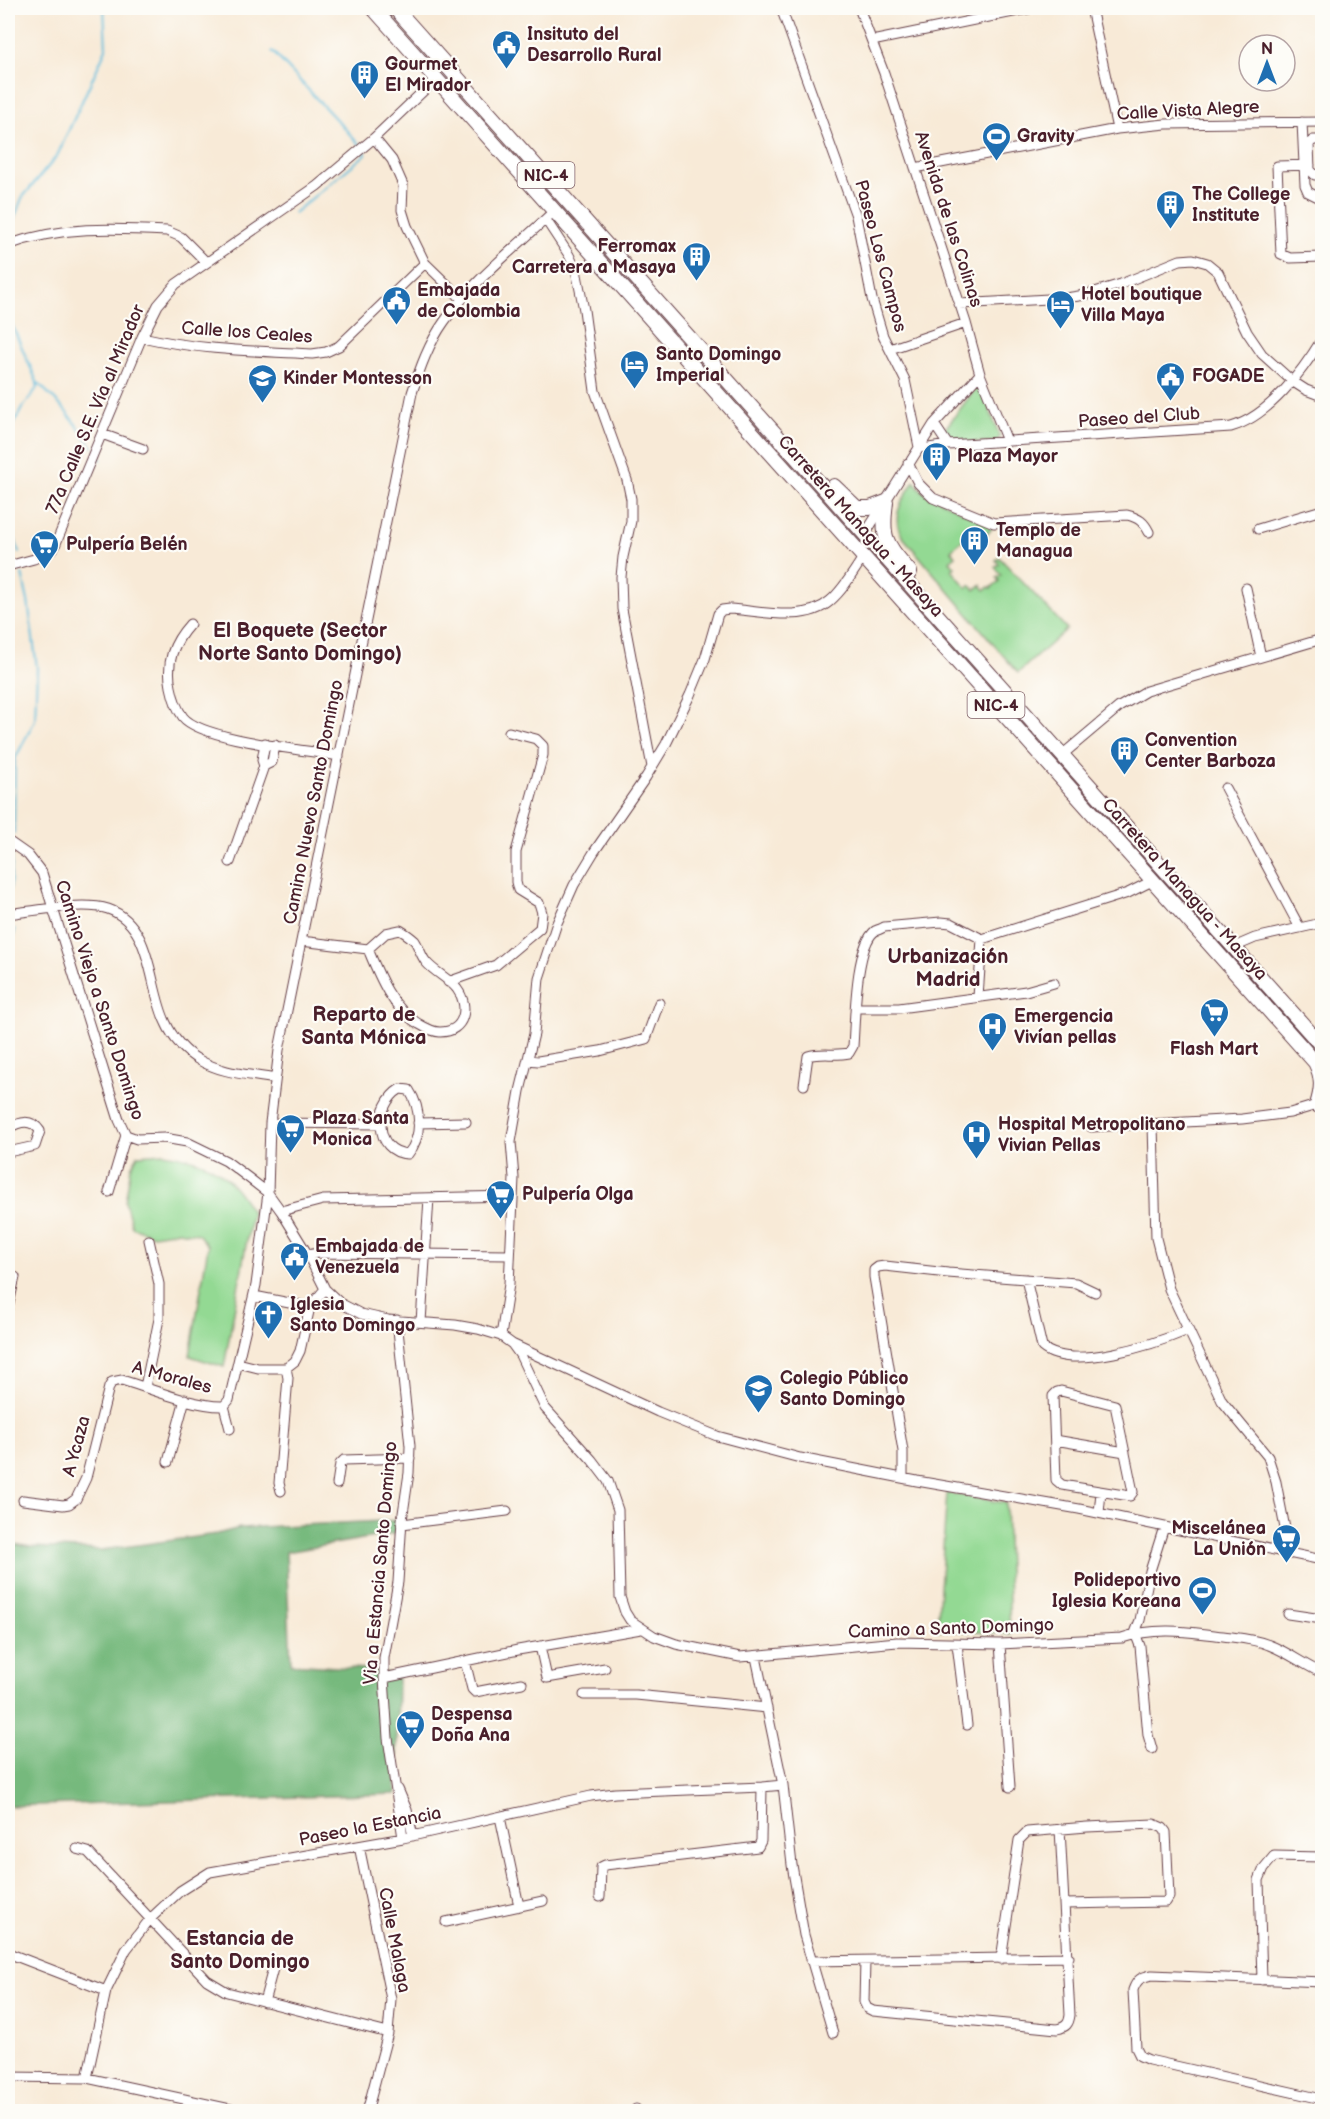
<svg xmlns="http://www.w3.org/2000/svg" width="1330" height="2119" font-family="'Balsamiq Sans',sans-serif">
  <rect width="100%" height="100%" fill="#fdfcf7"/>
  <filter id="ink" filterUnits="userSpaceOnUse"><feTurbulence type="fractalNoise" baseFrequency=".0167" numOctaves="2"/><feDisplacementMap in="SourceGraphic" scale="12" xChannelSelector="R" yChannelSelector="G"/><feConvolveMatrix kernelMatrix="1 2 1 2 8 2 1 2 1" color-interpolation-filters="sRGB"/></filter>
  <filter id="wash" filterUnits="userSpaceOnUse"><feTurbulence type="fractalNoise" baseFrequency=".008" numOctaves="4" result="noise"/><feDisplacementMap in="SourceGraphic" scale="24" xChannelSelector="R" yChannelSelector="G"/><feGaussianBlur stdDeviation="1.35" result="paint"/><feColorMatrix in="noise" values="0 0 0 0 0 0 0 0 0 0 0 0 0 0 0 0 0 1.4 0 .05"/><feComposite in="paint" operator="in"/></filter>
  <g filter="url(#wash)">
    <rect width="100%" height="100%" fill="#f8ead7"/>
    <!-- green -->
    <path fill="#93d993" stroke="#6e7c5f" stroke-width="1.5" d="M 981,387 L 1000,437 L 996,442 L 954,443 L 944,430 L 976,388 Z
      M 914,481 L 923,492 L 993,527 L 980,543 L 976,539 L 970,545 L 964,539 L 951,550 L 956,556 L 950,561 L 955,567 L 952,570 L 967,588 L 970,585 L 975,590 L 981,585 L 985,590 L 989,587 L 991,588 L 999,581 L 997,578 L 1001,575 L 995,567 L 999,564 L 996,560 L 999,557 L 1067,629 L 1018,673 L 902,536 C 890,515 903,500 914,481 Z
      M 164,1153 C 210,1160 228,1172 252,1212 L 224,1367 L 190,1356 L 208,1246 L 198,1234 L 178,1231 L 153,1235 L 132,1227 L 125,1202 L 131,1167 L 138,1155 Z
      M 947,1493 L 1006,1503 L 1010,1634 L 937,1630 Z"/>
    <!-- forest -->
    <path fill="#76b97d" stroke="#606c54" stroke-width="1.5" d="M 402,1520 L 398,1533 L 286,1552 L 291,1664 L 380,1670 L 398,1678 L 396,1794 L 8,1806 L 8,1543 L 31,1547 L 102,1550 L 217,1534 L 240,1528 Z"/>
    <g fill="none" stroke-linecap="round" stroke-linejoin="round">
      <!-- stream -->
      <path stroke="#5ebcdc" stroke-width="2" d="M 272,51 L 360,145
        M 294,213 L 366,154 L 364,149
        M 8,235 L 22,198 L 57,156 L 106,49 L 104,8
        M 8,316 L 37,382 L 64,409 L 93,447
        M 97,452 L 101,460
        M 8,478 L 13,465 L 12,428 L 21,410 L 37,388 L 37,382
        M 8,516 L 19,553
        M 14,833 L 15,759 L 35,720 L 37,668 L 28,601 L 22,574
        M 10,890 L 12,856
        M 8,963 L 15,929"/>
    </g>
  </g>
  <g filter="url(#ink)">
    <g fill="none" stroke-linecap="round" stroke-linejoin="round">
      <defs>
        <path id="minor" d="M 781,8 L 856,216 L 872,299 L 883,336 L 905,380 L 919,447
          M 859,8 L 884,73 L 966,323 L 980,374 L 1007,441
          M 1091,8 L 1117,129
          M 872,41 L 1033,8
          M 1302,122 L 1305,185 L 1308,192 L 1322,199
          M 374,138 L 392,160 L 403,185 L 402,210 L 407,226 L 425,263 L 462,299
          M 1322,140 L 1313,140 L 1309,144 L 1310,170 L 1315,175 L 1322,174
          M 1310,165 L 1277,166 L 1281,254 L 1290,258 L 1322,257
          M 915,168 L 1117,129 L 1166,124 L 1322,122
          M 546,220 L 569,255 L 576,270 L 584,310 L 595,391 L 627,480 L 631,499 L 631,521 L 623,557 L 621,577 L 622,609 L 652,767
          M 8,245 C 59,226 113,228 167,231 L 181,237 L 206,262
          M 959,304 L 1066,298 L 1085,295 L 1121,284 L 1180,260 L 1193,259 L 1207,263 L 1218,272 L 1247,332 L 1262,354 L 1292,381 L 1306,390 L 1322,396
          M 142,337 C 198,350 255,351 312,354 L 326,352 L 339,346 L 425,263
          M 890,349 L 966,323
          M 934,424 L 948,445
          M 102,434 L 143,449
          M 919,447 L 929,448 L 948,445 L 1231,427 C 1269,416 1302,372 1322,339
          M 908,463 L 918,483 L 933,498 L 994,523 L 1127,515 C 1139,518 1144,522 1149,532
          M 1258,529 L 1322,510
          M 865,534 L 934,424 L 980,374
          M 8,566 L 34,559 L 54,548 L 142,337 L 158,305 L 176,284 L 317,186 L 374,138 L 437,78
          M 1246,588 L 1261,657
          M 190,624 C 173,643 166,662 171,687 C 173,697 177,709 183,717 C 201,740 308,750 339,756
          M 1062,755 L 1119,707 L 1146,691 L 1322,639
          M 264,766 L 272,762 L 275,745
          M 1225,788 L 1300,928
          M 8,841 L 28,855 L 42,873 L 119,1120 L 126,1135 L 137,1139 L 164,1138 L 187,1142 L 226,1161 L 250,1179 L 268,1193 L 281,1211 L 308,1255 L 325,1289 L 340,1303 L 361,1314 L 388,1320 L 455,1325 L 478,1329 L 501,1336 L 512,1344 L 520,1355 L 545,1408 L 592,1460 L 608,1481 L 618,1510 L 620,1597 L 625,1612 L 630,1620 L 654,1636 L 676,1644 L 740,1657 L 897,1642 L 1000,1644 L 1122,1638 C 1155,1626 1190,1632 1223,1636 C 1238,1638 1255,1639 1269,1645 C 1288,1652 1304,1665 1322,1673
          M 230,862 L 264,766 L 262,760 L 265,743
          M 8,914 C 34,911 83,901 108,909 C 154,925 148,988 166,1023 C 172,1037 186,1053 199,1060 C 223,1074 249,1074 275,1079
          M 301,941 L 368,949 L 386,933 L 400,930 C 405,933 411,937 415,941 C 419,947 421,956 426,962 C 434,972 450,979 457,989 C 470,1006 465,1032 440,1032 C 434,1032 424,1027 419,1024 C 392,1009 379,976 368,949
          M 1234,947 L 1255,938 L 1322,923
          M 448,982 L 496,965 L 540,928 L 542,913 L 539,903 L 518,890 L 516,882 L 516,852 L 543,755 L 543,746 L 536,739 L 509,732
          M 978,997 L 982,939
          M 856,1008 L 899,1008 L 1026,991 L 1054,983
          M 528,1060 L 538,1061 L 600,1051 L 646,1039 L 659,1003
          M 804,1085 L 808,1056 C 821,1052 835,1056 849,1053 L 853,1046 C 855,1022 855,946 875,931 C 875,931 883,928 884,927 L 941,922 L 951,923 L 982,939 L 1128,893 L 1152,881
          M 400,1089 L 409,1090 C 421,1108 423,1136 408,1154 C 373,1152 374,1105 400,1089 Z
          M 270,1123 L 380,1124
          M 418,1123 L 466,1122
          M 1153,1124 L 1156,1238 L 1169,1289 L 1222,1401 L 1268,1457 L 1276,1482 L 1290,1554
          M 1091,1127 L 1242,1119 L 1290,1113 L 1320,1104
          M 8,1128 C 20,1122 31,1118 40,1131 L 35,1146 L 8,1152
          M 109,1192 L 126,1135
          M 281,1211 L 323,1200 L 513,1196
          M 308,1255 L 318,1253 L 510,1255
          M 1026,1279 L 1042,1347 C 1071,1372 1155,1344 1188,1330
          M 254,1296 L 310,1307
          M 8,1308 L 15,1277
          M 397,1320 L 410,1446 L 409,1473 L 402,1520 L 398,1582 L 384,1658 L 384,1678 L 388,1738 L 403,1838
          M 421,1322 L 429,1198
          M 501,1336 L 509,1284 L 514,1178 L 511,1142 L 520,1091 L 534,1034 L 539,978 L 557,923 L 574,885 L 594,852 L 646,777 L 666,744 L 690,695 L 705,659 L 718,614 L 722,610 L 730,609 C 760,611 805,623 830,601 C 844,589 854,571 864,556
          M 512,1344 L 658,1412 L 717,1436 L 800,1458 L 917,1481 L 1079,1509 L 1322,1560
          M 238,1363 L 258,1368 L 286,1368 L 295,1361 L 300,1351 L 310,1307 L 325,1289
          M 145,1387 L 159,1319 L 159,1284 L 149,1240
          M 1061,1391 L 1115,1405 L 1133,1492 L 1130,1496 L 1062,1485 L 1056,1480 L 1053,1396 L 1057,1392 Z
          M 230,1429 L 224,1406 L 229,1400 L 256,1285 L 268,1193 L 270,1123 L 279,1050 L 412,393 C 420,368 429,343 444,322 C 474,279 518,246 555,210
          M 1055,1440 L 1125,1452
          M 168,1462 L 185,1399
          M 903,1478 L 903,1451 L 874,1277 L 874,1270 L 878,1267 L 885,1266 L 948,1273 L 1076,1283 L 1095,1292
          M 337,1484 L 340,1464 L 344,1460 L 410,1458
          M 281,1491 L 279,1483 L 288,1378 L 286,1368
          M 23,1500 L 63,1505 L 69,1504 L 76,1499 L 86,1478 L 109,1387 L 112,1382 L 122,1380 C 151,1389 196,1407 224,1406
          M 1099,1513 L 1101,1492
          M 402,1524 L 507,1511
          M 1288,1614 L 1322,1619
          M 1135,1633 L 1140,1646 L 1148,1735 L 1152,1749
          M 1135,1633 L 1140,1620 L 1150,1571 L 1164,1527
          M 957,1644 L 967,1725
          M 1000,1644 L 1010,1787
          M 540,1646 L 547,1678 L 605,1668
          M 756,1657 L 783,1785 L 792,1865 L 804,1935 L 833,2033
          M 465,1661 L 472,1689 L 475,1692 L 522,1683
          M 384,1678 L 518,1650 L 641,1629
          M 584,1695 L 636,1695 L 767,1708
          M 398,1789 L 407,1810 L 413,1836
          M 500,1817 L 519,1906
          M 359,1846 L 391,1999 L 388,2033 L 367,2112
          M 77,1849 L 88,1852 L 207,1980 L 227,1992 L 388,2033
          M 600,1897 L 601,1867 L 605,1865 L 758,1847 L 761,1841 L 762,1787
          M 446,1922 L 543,1901
          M 8,1953 L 106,1991
          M 1001,1959 L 1019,1840 L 1027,1832 L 1087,1827 L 1154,1824 L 1163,1828 L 1166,1832 L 1169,1897 L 1166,1902 L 1065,1904
          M 811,1961 L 1069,1957
          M 865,1961 L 864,2002 L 867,2008 L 873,2011 L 1057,2029 C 1066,2027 1069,2024 1070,2015 L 1060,1829
          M 1262,1980 L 1259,1880 L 1264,1868 L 1274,1856 L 1322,1857
          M 1322,1982 L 1152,1975 C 1141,1977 1137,1979 1133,1990 L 1136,2048 L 1140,2056 L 1149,2060 L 1322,2099
          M 264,2002 L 275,1961
          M 8,2077 L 87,2078 L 244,2112
          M 87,2078 L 106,1991 L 126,1950 L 150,1919 L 180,1891 L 210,1872 L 403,1838 L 591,1796 L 615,1793 L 762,1787 L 783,1785
          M 636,2112 L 636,2109"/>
        <path id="highway" d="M 373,8 L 1322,1070
          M 395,8 L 1322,1046
          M 834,486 L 857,508 L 870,508 L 886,502 C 881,540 886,543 910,572
          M 1315,1062 C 1323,1078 1322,1089 1317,1105"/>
      </defs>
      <!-- minor casing -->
      <use href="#minor" stroke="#643d45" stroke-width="11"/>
      <!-- highway casing -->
      <use href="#highway" stroke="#643d45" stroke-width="16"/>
      <!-- minor -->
      <use href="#minor" stroke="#fff" stroke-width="9"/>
      <!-- highway -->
      <use href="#highway" stroke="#fff" stroke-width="14"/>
    </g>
  </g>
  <!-- icons -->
  <defs>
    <symbol id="civic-pin" viewBox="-11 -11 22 30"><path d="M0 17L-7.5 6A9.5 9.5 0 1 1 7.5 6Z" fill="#1f6fb2" stroke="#fdfcf7"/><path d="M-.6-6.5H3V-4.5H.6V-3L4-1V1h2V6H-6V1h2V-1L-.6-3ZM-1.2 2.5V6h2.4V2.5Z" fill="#fff"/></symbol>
    <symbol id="building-pin" viewBox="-11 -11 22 30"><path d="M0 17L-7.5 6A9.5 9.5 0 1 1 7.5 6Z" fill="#1f6fb2" stroke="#fdfcf7"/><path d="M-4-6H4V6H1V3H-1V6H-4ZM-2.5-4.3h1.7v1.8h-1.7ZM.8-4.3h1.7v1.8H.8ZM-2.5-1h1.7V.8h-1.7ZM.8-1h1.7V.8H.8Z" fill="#fff"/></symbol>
    <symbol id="stadium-pin" viewBox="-11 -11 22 30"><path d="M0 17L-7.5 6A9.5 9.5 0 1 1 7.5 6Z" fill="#1f6fb2" stroke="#fdfcf7"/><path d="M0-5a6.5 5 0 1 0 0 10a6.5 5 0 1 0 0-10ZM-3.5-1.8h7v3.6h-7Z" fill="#fff"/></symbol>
    <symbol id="hotel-pin" viewBox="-11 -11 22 30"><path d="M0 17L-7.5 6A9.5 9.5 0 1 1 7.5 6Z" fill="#1f6fb2" stroke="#fdfcf7"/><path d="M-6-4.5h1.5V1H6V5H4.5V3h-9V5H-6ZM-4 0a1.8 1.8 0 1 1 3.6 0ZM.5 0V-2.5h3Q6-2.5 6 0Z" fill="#fff"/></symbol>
    <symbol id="school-pin" viewBox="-11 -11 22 30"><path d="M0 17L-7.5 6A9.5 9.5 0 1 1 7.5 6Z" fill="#1f6fb2" stroke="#fdfcf7"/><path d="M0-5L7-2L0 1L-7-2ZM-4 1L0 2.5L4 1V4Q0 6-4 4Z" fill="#fff"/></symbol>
    <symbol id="supermarket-pin" viewBox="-11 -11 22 30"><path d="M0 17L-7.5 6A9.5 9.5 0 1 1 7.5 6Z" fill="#1f6fb2" stroke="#fdfcf7"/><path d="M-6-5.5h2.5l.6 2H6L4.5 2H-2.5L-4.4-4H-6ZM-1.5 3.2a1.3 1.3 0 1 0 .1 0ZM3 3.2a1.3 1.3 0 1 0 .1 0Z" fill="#fff"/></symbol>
    <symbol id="hospital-pin" viewBox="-11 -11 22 30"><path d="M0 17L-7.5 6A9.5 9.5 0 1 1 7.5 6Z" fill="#1f6fb2" stroke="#fdfcf7"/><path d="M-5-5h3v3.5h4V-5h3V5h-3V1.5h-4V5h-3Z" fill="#fff"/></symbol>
    <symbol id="church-pin" viewBox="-11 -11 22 30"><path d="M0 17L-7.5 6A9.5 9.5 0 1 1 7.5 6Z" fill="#1f6fb2" stroke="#fdfcf7"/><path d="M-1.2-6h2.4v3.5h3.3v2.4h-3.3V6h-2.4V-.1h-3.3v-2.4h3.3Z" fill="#fff"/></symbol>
  </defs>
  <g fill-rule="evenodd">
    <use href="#civic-pin" x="490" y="28" width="33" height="45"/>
    <use href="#building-pin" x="348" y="58" width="33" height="45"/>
    <use href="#stadium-pin" x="980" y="120" width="33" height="45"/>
    <use href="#building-pin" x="1154" y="188" width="33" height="45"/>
    <use href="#building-pin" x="680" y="240" width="33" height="45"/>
    <use href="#civic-pin" x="380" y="284" width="33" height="45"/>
    <use href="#hotel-pin" x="1044" y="288" width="33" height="45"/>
    <use href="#hotel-pin" x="618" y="348" width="33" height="45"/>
    <use href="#civic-pin" x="1154" y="360" width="33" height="45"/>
    <use href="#school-pin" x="246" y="362" width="33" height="45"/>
    <use href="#building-pin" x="920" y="440" width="33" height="45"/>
    <use href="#building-pin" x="958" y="524" width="33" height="45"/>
    <use href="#supermarket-pin" x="28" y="528" width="33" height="45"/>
    <use href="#building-pin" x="1108" y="734" width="33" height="45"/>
    <use href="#supermarket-pin" x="1198" y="996" width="33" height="45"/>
    <use href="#hospital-pin" x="976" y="1010" width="33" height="45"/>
    <use href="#supermarket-pin" x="274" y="1112" width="33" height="45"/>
    <use href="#hospital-pin" x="960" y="1118" width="33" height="45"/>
    <use href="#supermarket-pin" x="484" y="1178" width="33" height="45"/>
    <use href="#civic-pin" x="278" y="1240" width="33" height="45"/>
    <use href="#church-pin" x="252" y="1298" width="33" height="45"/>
    <use href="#school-pin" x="742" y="1372" width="33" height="45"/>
    <use href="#supermarket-pin" x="1270" y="1522" width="33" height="45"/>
    <use href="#stadium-pin" x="1186" y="1574" width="33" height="45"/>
    <use href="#supermarket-pin" x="394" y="1708" width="33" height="45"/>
  </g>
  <g text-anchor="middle" stroke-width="4.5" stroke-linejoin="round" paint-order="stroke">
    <!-- shield labels -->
    <g fill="#fdfcf7" stroke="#806168" stroke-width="1.5">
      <rect x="517.5" y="162" width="57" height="26" rx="4.5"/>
      <rect x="967.5" y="692" width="57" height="26" rx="4.5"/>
    </g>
    <g font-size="16" font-weight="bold" fill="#4a1f2b">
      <text x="546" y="181">NIC-4</text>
      <text x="996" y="711">NIC-4</text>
    </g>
    <!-- poi labels -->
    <g font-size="18" font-weight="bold" fill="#4a1f2b" stroke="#fdfcf7" text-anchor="start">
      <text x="527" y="40">Insituto del<tspan x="527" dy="21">Desarrollo Rural</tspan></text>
      <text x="385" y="70">Gourmet<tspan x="385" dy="21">El Mirador</tspan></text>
      <text x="1017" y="142">Gravity</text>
      <text x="1192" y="200">The College<tspan x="1192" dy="21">Institute</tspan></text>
      <text x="676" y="252" text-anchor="end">Ferromax<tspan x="676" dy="21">Carretera a Masaya</tspan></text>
      <text x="417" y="296">Embajada<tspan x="417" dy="21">de Colombia</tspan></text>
      <text x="1081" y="300">Hotel boutique<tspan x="1081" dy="21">Villa Maya</tspan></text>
      <text x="656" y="360">Santo Domingo<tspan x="656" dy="21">Imperial</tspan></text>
      <text x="1192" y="382">FOGADE</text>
      <text x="283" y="384">Kinder Montesson</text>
      <text x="957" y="462">Plaza Mayor</text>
      <text x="996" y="536">Templo de<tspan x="996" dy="21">Managua</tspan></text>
      <text x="66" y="550">Pulpería Belén</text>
      <text x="1145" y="746">Convention<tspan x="1145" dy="21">Center Barboza</tspan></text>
      <text x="1014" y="1022">Emergencia<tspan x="1014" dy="21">Vivían pellas</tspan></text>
      <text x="1214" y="1055" text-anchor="middle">Flash Mart</text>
      <text x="312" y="1124">Plaza Santa<tspan x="312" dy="21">Monica</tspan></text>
      <text x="998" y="1130">Hospital Metropolitano<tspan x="998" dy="21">Vivian Pellas</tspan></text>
      <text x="522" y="1200">Pulpería Olga</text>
      <text x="315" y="1252">Embajada de<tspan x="315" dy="21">Venezuela</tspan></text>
      <text x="290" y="1310">Iglesia<tspan x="290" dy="21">Santo Domingo</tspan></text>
      <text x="780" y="1384">Colegio Público<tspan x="780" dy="21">Santo Domingo</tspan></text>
      <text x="1266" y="1534" text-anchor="end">Miscelánea<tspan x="1266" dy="21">La Unión</tspan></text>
      <text x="1181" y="1586" text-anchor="end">Polideportivo<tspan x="1181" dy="21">Iglesia Koreana</tspan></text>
      <text x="431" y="1720">Despensa<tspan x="431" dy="21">Doña Ana</tspan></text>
    </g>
    <!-- street labels -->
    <g font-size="18" fill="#4a1f2b" stroke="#fdfcf7">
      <text transform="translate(1188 110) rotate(-3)" y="6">Calle Vista Alegre</text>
      <text transform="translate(949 219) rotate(72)" y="6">Avenida de las Colinas</text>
      <text transform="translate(881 256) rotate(75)" y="6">Paseo Los Campos</text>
      <text transform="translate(247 332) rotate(4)" y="6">Calle los Ceales</text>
      <text transform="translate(95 409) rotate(-67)" y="6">77a Calle S.E. Vía al Mirador</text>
      <text transform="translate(1139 417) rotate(-4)" y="6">Paseo del Club</text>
      <text transform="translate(861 526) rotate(48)" y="6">Carretera Managua - Masaya</text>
      <text transform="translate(313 802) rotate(-79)" y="6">Camino Nuevo Santo Domingo</text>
      <text transform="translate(1185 889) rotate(48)" y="6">Carretera Managua - Masaya</text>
      <text transform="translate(100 1000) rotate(72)" y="6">Camino Viejo a Santo Domingo</text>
      <text transform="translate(172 1377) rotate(15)" y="6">A Morales</text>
      <text transform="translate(76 1446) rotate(-75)" y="6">A Ycaza</text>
      <text transform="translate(380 1563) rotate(-85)" y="6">Via a Estancia Santo Domingo</text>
      <text transform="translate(951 1628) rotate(-2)" y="6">Camino a Santo Domingo</text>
      <text transform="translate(370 1826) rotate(-11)" y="6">Paseo la Estancia</text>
      <text transform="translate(395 1940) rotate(79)" y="6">Calle Malaga</text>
    </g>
    <!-- neighbourhood labels -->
    <g font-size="20" font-weight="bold" fill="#4a1f2b" stroke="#fdfcf7">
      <text x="300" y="637">El Boquete (Sector<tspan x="300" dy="23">Norte Santo Domingo)</tspan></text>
      <text x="948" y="963">Urbanización<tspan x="948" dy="23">Madrid</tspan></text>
      <text x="364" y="1021">Reparto de<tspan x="364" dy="23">Santa Mónica</tspan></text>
      <text x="240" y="1945">Estancia de<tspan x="240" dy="23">Santo Domingo</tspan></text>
    </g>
  </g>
  <!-- margin -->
  <rect width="1330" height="2119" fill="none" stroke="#fdfcf7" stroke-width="30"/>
  <!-- north arrow -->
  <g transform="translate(1267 63)"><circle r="28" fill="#fdfcf7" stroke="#b5a4a5" stroke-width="1.5"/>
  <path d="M0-4.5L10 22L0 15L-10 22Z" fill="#1f6fb2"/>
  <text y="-9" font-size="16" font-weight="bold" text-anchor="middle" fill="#4a1f2b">N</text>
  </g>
</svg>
